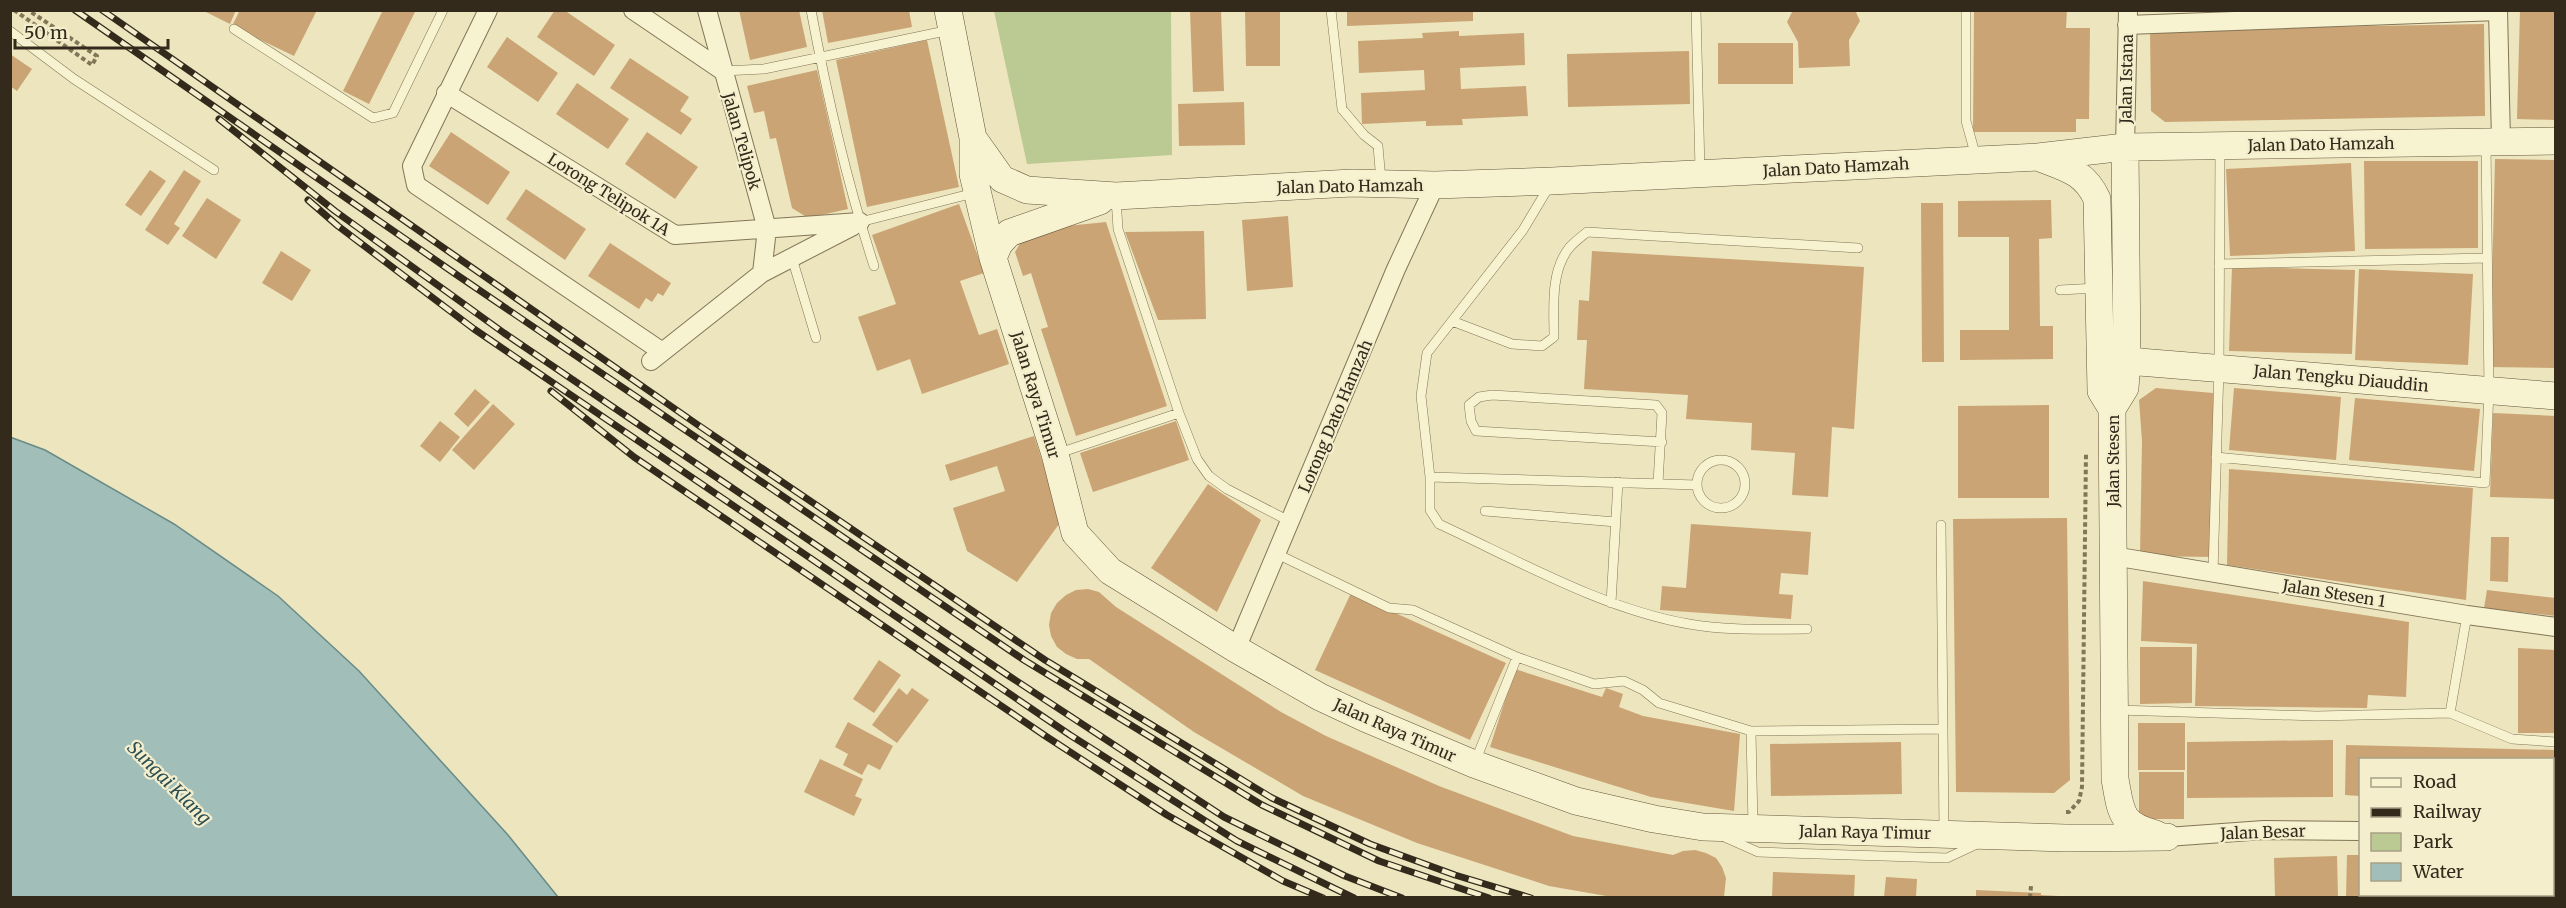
<svg xmlns="http://www.w3.org/2000/svg" width="2566" height="908" font-family="Merriweather,serif">
  <rect width="100%" height="100%" fill="#ece5be"/>
  <!-- green -->
  <path fill="#bbc992" d="M 994,11 L 1171,11 L 1172,155 L 1027,164 Z"/>
  <!-- water -->
  <path fill="#a1beb9" stroke="#698b87" stroke-width="1.5" d="M 10,437 L 45,450 L 174,524 L 278,596 L 359,671 L 508,835 L 558,897 L 11,897 Z"/>
  <!-- building -->
  <path fill="#caa474" d="M 202,10 L 236,10 L 230,24 Z
    M 240,10 L 317,10 L 294,56 L 232,26 Z
    M 383,10 L 416,10 L 369,104 L 343,91 Z
    M 555,10 L 564,10 L 615,45 L 594,76 L 537,37 Z
    M 739,10 L 799,10 L 807,47 L 750,60 Z
    M 822,10 L 909,10 L 912,27 L 828,43 Z
    M 1190,10 L 1221,10 L 1224,91 L 1193,92 Z
    M 1245,10 L 1280,10 L 1280,66 L 1246,66 Z
    M 1347,10 L 1473,10 L 1473,21 L 1347,26 Z
    M 1793,10 L 1855,10 L 1860,21 L 1849,40 L 1850,66 L 1799,68 L 1798,42 L 1787,22 Z
    M 1974,10 L 2067,10 L 2066,28 L 2090,28 L 2089,119 L 2076,119 L 2076,132 L 1973,132 Z
    M 2520,10 L 2556,10 L 2556,120 L 2517,119 Z
    M 2484,24 L 2485,116 L 2165,122 L 2151,111 L 2150,30 Z
    M 1459,31 L 1459,36 L 1524,33 L 1525,65 L 1460,68 L 1461,89 L 1526,86 L 1528,116 L 1462,119 L 1463,125 L 1426,126 L 1426,121 L 1362,124 L 1361,93 L 1425,90 L 1424,70 L 1359,73 L 1358,41 L 1423,38 L 1422,33 Z
    M 507,37 L 558,73 L 538,102 L 487,67 Z
    M 927,40 L 959,187 L 867,207 L 836,60 Z
    M 1718,43 L 1793,43 L 1793,84 L 1718,84 Z
    M 1689,51 L 1690,104 L 1568,107 L 1567,54 Z
    M 10,54 L 32,69 L 17,91 L 10,86 Z
    M 630,58 L 689,97 L 680,111 L 692,119 L 681,135 L 610,88 Z
    M 817,70 L 848,209 L 808,218 L 792,208 L 776,138 L 770,139 L 764,111 L 754,113 L 747,86 Z
    M 577,83 L 629,119 L 608,149 L 556,114 Z
    M 1244,102 L 1245,145 L 1179,146 L 1178,104 Z
    M 451,132 L 510,172 L 488,205 L 429,166 Z
    M 647,132 L 698,167 L 675,199 L 625,164 Z
    M 2495,159 L 2556,160 L 2556,368 L 2490,367 Z
    M 2364,161 L 2478,161 L 2478,248 L 2365,249 Z
    M 2351,163 L 2355,251 L 2230,256 L 2226,169 Z
    M 150,170 L 166,181 L 141,216 L 125,205 Z
    M 184,170 L 201,181 L 174,224 L 180,228 L 168,245 L 145,230 Z
    M 526,189 L 586,229 L 565,260 L 506,219 Z
    M 207,198 L 241,220 L 216,259 L 182,236 Z
    M 2051,200 L 2052,238 L 2039,239 L 2040,326 L 2053,326 L 2053,359 L 1960,360 L 1960,330 L 2009,330 L 2009,237 L 1958,237 L 1958,201 Z
    M 1921,203 L 1943,203 L 1944,362 L 1922,362 Z
    M 959,204 L 984,273 L 960,281 L 979,335 L 997,329 L 1009,364 L 922,394 L 910,359 L 877,371 L 858,317 L 896,304 L 872,235 Z
    M 1288,216 L 1293,287 L 1247,291 L 1242,220 Z
    M 1106,222 L 1167,406 L 1076,436 L 1041,329 L 1048,327 L 1031,273 L 1023,276 L 1015,252 L 1028,230 Z
    M 1204,231 L 1206,319 L 1158,320 L 1125,232 Z
    M 610,243 L 671,283 L 663,296 L 658,293 L 652,302 L 646,298 L 639,309 L 588,276 Z
    M 281,251 L 311,270 L 292,301 L 262,283 Z
    M 1592,251 L 1864,267 L 1854,429 L 1832,427 L 1828,497 L 1792,495 L 1795,453 L 1751,450 L 1752,423 L 1686,419 L 1688,395 L 1584,389 L 1587,340 L 1577,340 L 1579,300 L 1589,301 Z
    M 2232,267 L 2355,270 L 2352,354 L 2229,351 Z
    M 2359,269 L 2473,274 L 2468,365 L 2355,360 Z
    M 2156,388 L 2213,393 L 2213,557 L 2140,556 L 2142,441 L 2139,400 Z
    M 2234,388 L 2341,397 L 2336,460 L 2229,450 Z
    M 475,389 L 490,402 L 468,427 L 454,414 Z
    M 2355,398 L 2480,409 L 2474,471 L 2349,460 Z
    M 493,404 L 515,424 L 474,470 L 452,450 Z
    M 2049,405 L 2049,498 L 1958,498 L 1958,406 Z
    M 2493,413 L 2556,416 L 2556,499 L 2490,497 Z
    M 440,421 L 460,437 L 440,462 L 420,446 Z
    M 1176,421 L 1189,460 L 1093,492 L 1080,453 Z
    M 1034,436 L 1062,520 L 1017,582 L 967,551 L 953,508 L 1005,491 L 997,466 L 950,481 L 945,465 Z
    M 2229,469 L 2473,488 L 2466,600 L 2227,565 Z
    M 1208,484 L 1261,520 L 1217,612 L 1151,568 Z
    M 2067,518 L 2070,780 L 2054,793 L 1956,792 L 1953,519 Z
    M 1691,524 L 1811,532 L 1808,575 L 1781,573 L 1779,594 L 1793,595 L 1791,619 L 1660,610 L 1662,586 L 1686,588 Z
    M 2491,537 L 2509,537 L 2508,582 L 2490,581 Z
    M 2143,581 L 2409,622 L 2406,697 L 2368,695 L 2367,708 L 2195,706 L 2197,644 L 2141,641 Z
    M 1088,589 L 1099,592 L 1116,607 L 1281,712 L 1326,736 L 1439,786 L 1573,836 L 1673,855 L 1683,851 L 1695,850 L 1706,853 L 1716,858 L 1722,867 L 1726,878 L 1724,897 L 1612,897 L 1549,886 L 1417,843 L 1303,796 L 1194,732 L 1089,659 L 1077,659 L 1066,654 L 1057,647 L 1051,636 L 1049,625 L 1051,613 L 1057,603 L 1066,595 L 1076,590 Z
    M 2487,590 L 2556,598 L 2556,616 L 2484,608 Z
    M 1351,593 L 1506,663 L 1470,740 L 1315,670 Z
    M 2140,647 L 2192,647 L 2192,703 L 2140,704 Z
    M 2518,648 L 2556,650 L 2556,733 L 2518,733 Z
    M 879,660 L 901,675 L 874,713 L 853,699 Z
    M 1515,669 L 1602,697 L 1606,688 L 1623,694 L 1619,707 L 1643,716 L 1740,734 L 1734,811 L 1651,797 L 1490,747 Z
    M 899,688 L 907,695 L 912,688 L 929,700 L 897,743 L 872,725 Z
    M 848,722 L 893,746 L 880,770 L 868,764 L 862,775 L 843,765 L 848,754 L 835,747 Z
    M 2138,723 L 2185,723 L 2185,770 L 2138,770 Z
    M 2333,740 L 2333,797 L 2187,798 L 2187,742 Z
    M 1901,742 L 1902,794 L 1771,796 L 1770,744 Z
    M 2346,745 L 2556,750 L 2556,800 L 2553,800 L 2553,759 L 2361,759 L 2360,796 L 2345,795 Z
    M 820,759 L 863,779 L 855,796 L 862,799 L 854,816 L 804,792 Z
    M 2139,772 L 2184,772 L 2184,819 L 2139,819 Z
    M 2347,855 L 2360,855 L 2360,894 L 2552,894 L 2553,859 L 2556,860 L 2556,897 L 2346,897 Z
    M 2337,856 L 2338,897 L 2275,897 L 2274,858 Z
    M 1773,872 L 1855,875 L 1854,897 L 1772,897 Z
    M 1886,877 L 1917,879 L 1916,897 L 1884,897 Z
    M 1976,890 L 2041,893 L 2041,895 L 2059,896 L 2059,897 L 1976,897 Z"/>
  <g fill="none" stroke-linecap="round" stroke-linejoin="round">
    <defs>
      <path id="lane" d="M 811,10 C 827,96 847,183 874,266
        M 1331,10 L 1342,109 L 1364,135 L 1378,146 L 1381,181
        M 1696,10 L 1700,170
        M 1966,10 L 1966,121 L 1976,157
        M 234,29 L 373,118 L 393,113 L 443,10
        M 10,31 L 74,79 L 214,170
        M 723,71 L 764,69 L 950,30
        M 1550,185 L 1523,230 L 1427,353 L 1421,396 L 1430,477 L 1430,510 L 1439,524 C 1519,561 1603,609 1689,624 C 1728,631 1768,629 1807,629
        M 1116,198 L 1118,229 L 1179,413 L 1197,459 L 1209,476 L 1227,489 L 1291,522
        M 860,222 L 974,193
        M 792,258 L 816,338
        M 2219,264 L 2487,258
        M 2060,290 L 2097,288
        M 1452,321 L 1512,344 L 1542,346 L 1554,337 C 1554,309 1550,272 1569,248 C 1574,242 1581,237 1587,232 L 1858,248
        M 1059,453 L 1179,413
        M 2216,457 L 2485,483 L 2489,391 L 2486,144
        M1697 484a24 24 0 1 1 48 0a24 24 0 1 1-48 0Z
        M 1430,477 L 1697,485
        M 1658,483 L 1662,413 L 1656,405 L 1492,395 L 1479,397 L 1469,405 L 1471,421 L 1476,431 L 1662,442
        M 1485,511 L 1616,522
        M 1941,525 L 1944,832
        M 1277,554 L 1389,608 L 1413,610 L 1517,657
        M 2213,573 L 2219,368 L 2220,147
        M 1611,603 L 1618,482
        M 2117,710 L 2317,716 L 2450,713 L 2512,739 L 2556,742
        M 2450,713 L 2467,615
        M 1751,731 L 1943,729
        M 1475,762 L 1517,657 L 1594,684 L 1624,681 L 1643,690 L 1659,703 L 1751,731 L 1753,826
        M 1722,836 L 1758,852 L 1947,858 L 1977,844"/>
      <path id="street" d="M 488,10 L 412,166 L 416,185 L 661,351
        M 633,10 L 723,71
        M 707,10 L 767,229 L 762,273
        M 2498,10 L 2501,141
        M 2127,25 L 2498,11
        M 446,93 L 675,235 L 860,222
        M 2125,147 L 2128,10
        M 651,361 L 762,273 L 853,226
        M 2113,556 L 2467,615 L 2556,627
        M 1236,649 L 1396,269 L 1435,185
        M 2552,833 L 2556,833
        M 2167,837 L 2264,830 L 2360,831"/>
      <path id="secondary" d="M 948,10 L 973,138 L 973,174 L 993,258 L 1055,454 L 1075,533 L 1110,571 L 1236,649 L 1320,697 L 1365,718 L 1474,764 L 1576,801 L 1654,819 L 1703,827 L 2066,838 L 2167,837
        M 973,138 L 1002,179 L 1027,190 L 1116,196 L 1352,183 L 1435,185 L 1552,181 L 2038,157 L 2125,147 L 2556,141
        M 2125,147 L 2127,361 L 2125,388 L 2112,409 L 2115,779 C 2121,812 2120,825 2156,834
        M 2040,158 C 2066,168 2085,172 2097,199 L 2101,391 L 2112,409
        M 993,258 L 999,244 L 1009,233 L 1100,201
        M 2127,361 L 2556,396"/>
    </defs>
    <!-- lane casing -->
    <use href="#lane" stroke="#837557" stroke-width="10"/>
    <!-- street casing -->
    <use href="#street" stroke="#837557" stroke-width="20"/>
    <!-- secondary casing -->
    <use href="#secondary" stroke="#65563b" stroke-width="28"/>
    <!-- path -->
    <path stroke="#837557" stroke-width="4" stroke-dasharray="4.5 3" stroke-linecap="butt" d="M 14,10 L 92,65 L 97,56 L 28,10
      M 2066,812 L 2069,812 L 2079,801 L 2082,787 L 2086,453
      M 2030,898 L 2031,886"/>
    <!-- lane -->
    <use href="#lane" stroke="#f7f2d0" stroke-width="9"/>
    <!-- street -->
    <use href="#street" stroke="#f7f2d0" stroke-width="18"/>
    <!-- secondary -->
    <use href="#secondary" stroke="#f7f2d0" stroke-width="27"/>
    <defs>
      <path id="rail" d="M 75,10 L 457,275 L 1024,660 L 1262,805 L 1379,861 L 1489,898
        M 102,10 L 698,425 L 1045,660 L 1272,798 L 1370,844 L 1455,875 L 1531,898
        M 219,119 L 335,211 L 504,333 L 1009,676 L 1224,817 L 1345,876 L 1402,898
        M 308,200 L 338,226 L 474,329 L 1070,735 L 1237,841 L 1354,898
        M 551,391 L 634,457 L 1047,737 L 1167,815 L 1283,881 L 1323,898"/>
    </defs>
    <!-- rail casing -->
    <use href="#rail" stroke="#332a1c" stroke-width="7"/>
    <!-- rail -->
    <use href="#rail" stroke="#f4eecd" stroke-width="4.5" stroke-dasharray="14" stroke-linecap="butt"/>
  </g>
  <g text-anchor="middle" stroke-width="4.5" stroke-linejoin="round" paint-order="stroke">
    <!-- street labels -->
    <g font-size="16" fill="#332a1c" stroke="#f4eecd">
      <text transform="translate(2126 79) rotate(-89)" y="6">Jalan Istana</text>
      <text transform="translate(742 141) rotate(74)" y="6">Jalan Telipok</text>
      <text transform="translate(2321 144) rotate(-1)" y="6">Jalan Dato Hamzah</text>
      <text transform="translate(1836 167) rotate(-3)" y="6">Jalan Dato Hamzah</text>
      <text transform="translate(1350 186) rotate(-1)" y="6">Jalan Dato Hamzah</text>
      <text transform="translate(609 194) rotate(32)" y="6">Lorong Telipok 1A</text>
      <text transform="translate(2341 378) rotate(5)" y="6">Jalan Tengku Diauddin</text>
      <text transform="translate(1036 395) rotate(73)" y="6">Jalan Raya Timur</text>
      <text transform="translate(1335 416) rotate(-67)" y="6">Lorong Dato Hamzah</text>
      <text transform="translate(2113 461) rotate(-90)" y="6">Jalan Stesen</text>
      <text transform="translate(2334 593) rotate(9)" y="6">Jalan Stesen 1</text>
      <text transform="translate(1395 730) rotate(24)" y="6">Jalan Raya Timur</text>
      <text transform="translate(1865 832) rotate(1)" y="6">Jalan Raya Timur</text>
      <text transform="translate(2263 832) rotate(-2)" y="6">Jalan Besar</text>
    </g>
    <!-- water labels -->
    <g font-size="18" font-style="italic" fill="#2b4f53" stroke="#f4eecd">
      <text transform="translate(169 783) rotate(45)" y="6">Sungai Klang</text>
    </g>
  </g>
  <!-- border -->
  <rect width="2566" height="908" fill="none" stroke="#332a1c" stroke-width="24"/>
  <!-- legend -->
  <rect x="2359" y="758" width="195" height="138" fill="#f4eecd" stroke="#a7a086" stroke-width="1.5"/>
  <rect x="2371" y="778" width="30" height="9" fill="#f7f2d0" stroke="#a7a086" stroke-width="1.5"/>
  <text x="2413" y="788" font-size="18" fill="#332a1c">Road</text>
  <rect x="2371" y="808" width="30" height="9" fill="#332a1c" stroke="#a7a086" stroke-width="1.5"/>
  <text x="2413" y="818" font-size="18" fill="#332a1c">Railway</text>
  <rect x="2371" y="833" width="30" height="18" fill="#bbc992" stroke="#a7a086" stroke-width="1.5"/>
  <text x="2413" y="848" font-size="18" fill="#332a1c">Park</text>
  <rect x="2371" y="863" width="30" height="18" fill="#a1beb9" stroke="#a7a086" stroke-width="1.5"/>
  <text x="2413" y="878" font-size="18" fill="#332a1c">Water</text>
  <!-- scale -->
  <path d="M15 39v9h153v-9" fill="none" stroke="#332a1c" stroke-width="3"/>
  <text x="24" y="39" font-size="18" fill="#332a1c" stroke="#f4eecd" stroke-width="4.5" paint-order="stroke">50 m</text>
</svg>
